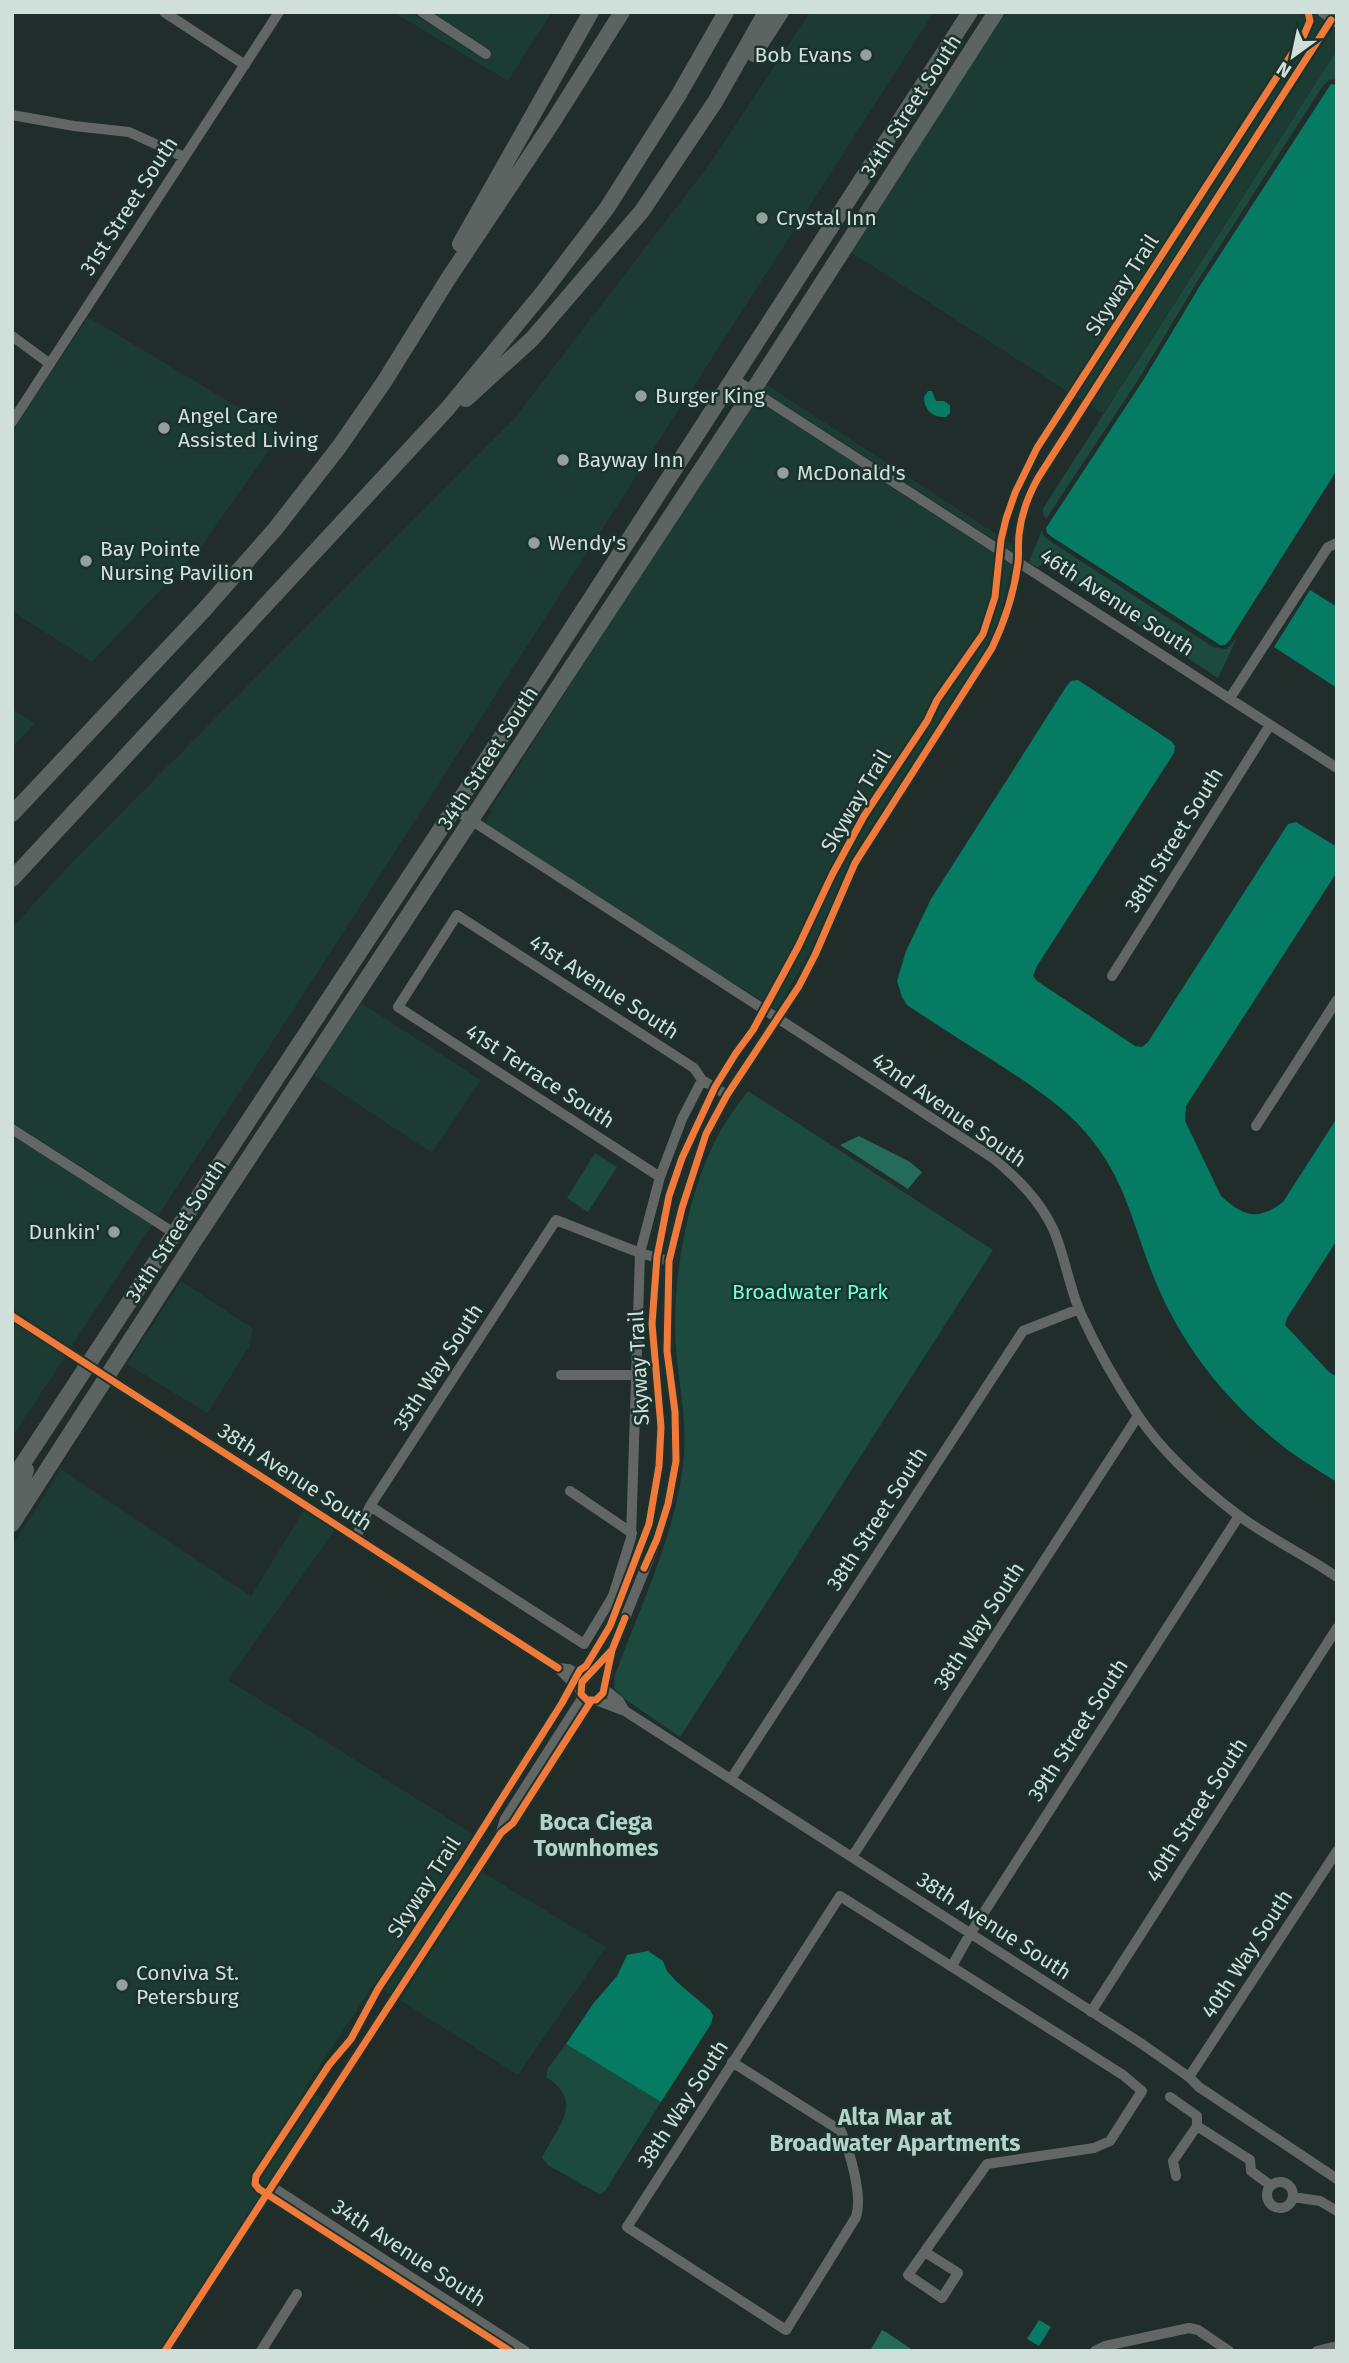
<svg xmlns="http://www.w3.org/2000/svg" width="1349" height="2363" font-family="'Fira Sans',sans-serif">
  <rect width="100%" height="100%" fill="#212d2a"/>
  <!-- built -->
  <path fill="#1c3b32" d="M 393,12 L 411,12 L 487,61 L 493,52 L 432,12 L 552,12 L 508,81 Z
    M 810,12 L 934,12 L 305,992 L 158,1216 L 12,1122 L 12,928 L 73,861 L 514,419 L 711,162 Z
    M 1002,12 L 1316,12 L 1324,22 L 1082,401 L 849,251 Z
    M 1333,28 L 1337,29 L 1337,50 L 1103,414 L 1090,406 Z
    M 88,317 L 281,433 L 201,547 L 92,662 L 12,611 L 12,432 Z
    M 764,383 L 1013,545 L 1013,552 L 760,389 Z
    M 754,398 L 1012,565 L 998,625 L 988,646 L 850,860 L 811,950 L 777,1010 L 677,949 L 485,823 L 492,812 L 490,810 Z
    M 12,709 L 35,723 L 12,748 Z
    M 361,1003 L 481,1080 L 432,1153 L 314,1075 Z
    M 12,1135 L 152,1225 L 71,1347 L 12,1309 Z
    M 181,1281 L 253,1329 L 249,1347 L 207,1413 L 127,1364 Z
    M 12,1322 L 65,1357 L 12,1437 Z
    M 61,1469 L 251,1596 L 304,1510 L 335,1530 L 228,1680 L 473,1834 L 458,1857 L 474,1867 L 391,1995 L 374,1984 L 306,2087 L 323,2099 L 159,2351 L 12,2351 L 12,1546 Z
    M 482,1872 L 606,1947 L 518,2075 L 400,2000 Z"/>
  <!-- green -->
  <path fill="#1c4a3f" d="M 1337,50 L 1337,79 L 1329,80 L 1322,87 L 1197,282 L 1140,377 L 1046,519 L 1042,510 Z
    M 1042,530 L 1044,536 L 1050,541 L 1213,647 L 1226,649 L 1237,638 L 1218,678 L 1044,564 L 1037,567 L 1029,562 Z
    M 748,1091 L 993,1250 L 680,1737 L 622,1697 L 614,1688 L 615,1675 C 640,1607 680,1524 684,1453 C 687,1410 675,1368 675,1326 C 675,1266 688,1199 713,1145 C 722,1126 735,1108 748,1091 Z
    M 595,1153 L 617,1167 L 588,1212 L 567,1198 Z
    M 566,2044 L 661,2102 L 605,2191 L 599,2194 L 548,2165 L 542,2158 C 557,2126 586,2102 546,2077 L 548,2068 Z"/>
  <!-- forest -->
  <path fill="#246b5a" d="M 859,1136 L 910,1162 L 922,1172 L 908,1189 L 840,1145 Z
    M 882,2330 L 886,2332 L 914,2351 L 870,2351 Z"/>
  <!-- water -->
  <path fill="#057b64" d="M 1331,84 L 1337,85 L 1337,470 L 1229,641 L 1225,645 L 1220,645 L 1052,537 L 1047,533 L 1046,528 L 1144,379 L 1201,284 Z
    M 928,391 L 932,391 L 936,401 L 944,401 L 950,405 L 950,413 L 946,417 C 933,418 924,410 924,397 Z
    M 1310,590 L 1337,607 L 1337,688 L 1274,647 Z
    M 1078,680 L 1171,741 L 1175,746 L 1174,753 L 1037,966 L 1033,976 L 1037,981 L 1135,1046 L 1142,1047 L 1148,1042 L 1288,824 L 1296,822 L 1337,847 L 1337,872 L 1186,1106 L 1185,1121 L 1221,1196 C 1244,1217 1258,1221 1283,1202 L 1337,1118 L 1337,1240 L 1287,1318 L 1285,1325 L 1329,1372 L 1337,1377 L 1337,1482 C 1313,1467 1288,1452 1267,1433 C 1216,1390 1174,1332 1151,1270 C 1133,1224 1126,1185 1095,1144 C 1069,1109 1033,1087 997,1063 C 967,1044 937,1025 907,1005 L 902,997 L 897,981 L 906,951 L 931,899 L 1066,687 L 1071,681 Z
    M 648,1951 L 663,1961 L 667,1971 L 677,1982 L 710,2010 L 713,2016 L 711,2024 L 661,2102 L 566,2044 L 593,2004 L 617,1976 L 627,1955 Z
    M 1039,2320 L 1051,2327 L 1039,2346 L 1027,2339 Z"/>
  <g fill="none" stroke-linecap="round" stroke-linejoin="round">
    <!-- minor -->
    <path stroke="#626766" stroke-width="10" d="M 164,12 L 245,65
      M 422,12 L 486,54
      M 1322,12 L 1337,23
      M 12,115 L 74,126 L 129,132 L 184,157
      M 12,336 L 50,364
      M 734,379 L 1337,768
      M 12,422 L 279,12
      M 1230,698 L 1328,547 L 1337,543
      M 454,809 C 634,926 814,1041 993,1158 C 1018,1179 1040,1200 1054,1231 C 1065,1257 1069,1286 1080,1312 C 1096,1347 1115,1381 1137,1414 C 1162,1452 1201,1487 1238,1515 C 1269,1538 1305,1555 1337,1577
      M 1112,976 L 1270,725
      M 1256,1126 L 1337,1000
      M 12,1129 L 174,1233
      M 660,1177 L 398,1007 L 457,915 L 694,1068 L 702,1080 L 727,1095
      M 12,1316 L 558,1668 L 580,1690
      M 561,1375 L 635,1375
      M 570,1491 L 632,1533
      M 370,1506 L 584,1644 L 613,1596 L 631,1538 L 640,1253 L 660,1177 L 682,1119 L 702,1080
      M 356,1537 L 370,1506 L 556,1220 L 640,1253 L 669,1261
      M 612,1650 L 582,1682 L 581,1694 L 587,1700 L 596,1700 L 603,1693 L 612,1650 L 657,1539 L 668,1504 L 676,1461 L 675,1412 L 667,1351 L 669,1261 L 682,1208 L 706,1134 L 727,1095 L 799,986 L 815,955 L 855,863 L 992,648 C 1005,621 1014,593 1018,563 C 1019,554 1018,545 1019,535 C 1021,515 1028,496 1038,478 L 1331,20
      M 558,1668 L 569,1669 L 586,1679
      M 604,1689 L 619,1701 L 625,1711
      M 596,1700 L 625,1711 L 1142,2044 L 1189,2077 L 1199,2087 L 1337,2179
      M 731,1779 L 1023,1331 L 1079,1309
      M 501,1832 L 505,1819 L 583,1697
      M 852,1857 L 1138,1416
      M 952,1966 L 970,1934 L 1239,1516
      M 1091,2012 L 1337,1628
      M 732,2062 L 841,2131 C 850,2152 863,2196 856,2217 L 786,2330 L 627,2227 L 840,1896 L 1123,2075 L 1142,2091 L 1110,2141 L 1094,2148 L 987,2164 L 908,2275 L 942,2298 L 958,2273 L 925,2252
      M 1189,2077 L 1337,1851
      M 1170,2097 L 1197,2116 L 1197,2126 L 1173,2161 L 1176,2176
      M 1197,2126 L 1250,2160 L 1251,2171 L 1270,2185
      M1267 2195a13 13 0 1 1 26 0a13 13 0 1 1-26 0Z
      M 272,2187 L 525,2351
      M 1293,2197 L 1320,2201 L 1337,2211
      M 165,2351 L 501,1833 L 513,1823 L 591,1701
      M 261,2351 L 297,2294
      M 1095,2351 L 1105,2346 L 1189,2328 L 1198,2330 L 1229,2351
      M 1317,2351 L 1337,2346"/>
    <!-- highway -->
    <path stroke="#5c6461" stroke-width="16" d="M 754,54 L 781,12
      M 460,244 L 591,12
      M 466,399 L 532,339 L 642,211 L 715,102 L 766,12
      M 12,814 L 204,610 L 276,528 L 339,447 L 384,382 L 448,279 L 554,120 L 622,12
      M 12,879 L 448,408 L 544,291 L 607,208 L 678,96 L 726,12
      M 12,1480 L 500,739 L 970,12
      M 12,1499 L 22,1483 L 26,1470
      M 12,1524 L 193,1243 L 745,403 L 996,12"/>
    <defs>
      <path id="cycleway" d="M 12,1316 L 558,1668
        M 644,1568 L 657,1539 L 668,1504 L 676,1461 L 675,1412 L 667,1351 L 669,1261 L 682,1208 L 706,1134 L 727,1095 L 799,986 L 815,955 L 855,863 L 992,648 C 1005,621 1014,593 1018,563 C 1019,554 1018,545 1019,535 C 1021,515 1028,496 1038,478 L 1331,20
        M 612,1650 L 582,1682 L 581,1694 L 587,1700 L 596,1700 L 603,1693 L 612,1650 L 625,1618
        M 165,2351 L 501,1833 L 513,1823 L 591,1701
        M 510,2351 L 259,2189 L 255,2184 L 256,2176 L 329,2065 L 351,2039 L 378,1989 L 460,1865 L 562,1703 L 580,1670 L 586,1666 L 610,1626 L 649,1524 L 659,1466 L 661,1427 L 652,1324 L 657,1257 L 669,1196 L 682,1158 L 715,1087 L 736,1053 L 753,1030 L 798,947 L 832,875 L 864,816 L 927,721 L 937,700 L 983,634 L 995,597 L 1001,540 L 1006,519 L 1015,493 L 1037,448 L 1304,35 L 1310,21 L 1308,12"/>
    </defs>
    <!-- cycleway casing -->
    <use href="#cycleway" stroke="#1b332c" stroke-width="11"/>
    <!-- cycleway -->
    <use href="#cycleway" stroke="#f17a3a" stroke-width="7"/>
  </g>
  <!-- markers -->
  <g fill="#93a19c" stroke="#1b332c" stroke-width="2.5">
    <circle cx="866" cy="55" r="7"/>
    <circle cx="762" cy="218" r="7"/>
    <circle cx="641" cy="396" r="7"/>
    <circle cx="164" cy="428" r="7"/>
    <circle cx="563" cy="460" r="7"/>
    <circle cx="783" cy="473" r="7"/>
    <circle cx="534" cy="543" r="7"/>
    <circle cx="86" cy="561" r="7"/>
    <circle cx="114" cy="1232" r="7"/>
    <circle cx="122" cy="1985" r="7"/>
  </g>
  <g text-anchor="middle" stroke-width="5" stroke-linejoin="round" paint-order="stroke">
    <!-- poi labels -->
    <g font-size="21" fill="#d0dfda" stroke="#1b332c" text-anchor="start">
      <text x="852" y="62" text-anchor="end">Bob Evans</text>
      <text x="776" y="225">Crystal Inn</text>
      <text x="655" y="403">Burger King</text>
      <text x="178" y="423">Angel Care<tspan x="178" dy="24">Assisted Living</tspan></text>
      <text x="577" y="467">Bayway Inn</text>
      <text x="797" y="480">McDonald's</text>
      <text x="548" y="550">Wendy's</text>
      <text x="100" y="556">Bay Pointe<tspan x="100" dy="24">Nursing Pavilion</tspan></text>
      <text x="100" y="1239" text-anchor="end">Dunkin'</text>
      <text x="136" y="1980">Conviva St.<tspan x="136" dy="24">Petersburg</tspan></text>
    </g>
    <!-- street labels -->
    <g font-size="21" fill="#d0dfda" stroke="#1b332c">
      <text transform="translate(911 106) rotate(-57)" y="7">34th Street South</text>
      <text transform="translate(129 206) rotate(-57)" y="7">31st Street South</text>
      <text transform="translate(1122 285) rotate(-57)" y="7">Skyway Trail</text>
      <text transform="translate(1117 602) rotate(33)" y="7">46th Avenue South</text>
      <text transform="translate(488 758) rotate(-57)" y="7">34th Street South</text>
      <text transform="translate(856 801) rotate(-59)" y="7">Skyway Trail</text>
      <text transform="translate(1174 840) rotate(-58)" y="7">38th Street South</text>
      <text transform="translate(604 987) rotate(33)" y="7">41st Avenue South</text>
      <text transform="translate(540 1076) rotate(33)" y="7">41st Terrace South</text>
      <text transform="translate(949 1110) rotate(35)" y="7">42nd Avenue South</text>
      <text transform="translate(176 1231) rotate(-57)" y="7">34th Street South</text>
      <text transform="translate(438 1367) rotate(-57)" y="7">35th Way South</text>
      <text transform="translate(639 1368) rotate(-93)" y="7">Skyway Trail</text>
      <text transform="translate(295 1477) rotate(33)" y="7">38th Avenue South</text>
      <text transform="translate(877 1519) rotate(-57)" y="7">38th Street South</text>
      <text transform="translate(979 1626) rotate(-57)" y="7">38th Way South</text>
      <text transform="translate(1078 1730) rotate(-57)" y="7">39th Street South</text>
      <text transform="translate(1197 1810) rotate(-57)" y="7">40th Street South</text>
      <text transform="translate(424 1887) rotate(-57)" y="7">Skyway Trail</text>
      <text transform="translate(994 1926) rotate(33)" y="7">38th Avenue South</text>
      <text transform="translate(1247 1954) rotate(-57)" y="7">40th Way South</text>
      <text transform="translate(683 2104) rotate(-57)" y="7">38th Way South</text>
      <text transform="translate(409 2253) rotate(33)" y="7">34th Avenue South</text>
    </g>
    <!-- park labels -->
    <g font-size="21" fill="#72fed9" stroke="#1b332c">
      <text x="810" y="1299">Broadwater Park</text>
    </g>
    <!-- neighbourhood labels -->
    <g font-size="23" font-weight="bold" fill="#b5d2c8" stroke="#1b332c">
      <text x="596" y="1830">Boca Ciega<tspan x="596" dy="26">Townhomes</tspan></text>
      <text x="895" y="2125">Alta Mar at<tspan x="895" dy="26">Broadwater Apartments</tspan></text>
    </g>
  </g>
  <!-- border -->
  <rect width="1349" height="2363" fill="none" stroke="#d0dfda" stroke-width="28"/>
  <!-- north arrow -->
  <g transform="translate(1293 56) rotate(213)" stroke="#1b332c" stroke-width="5" paint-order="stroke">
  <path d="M0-5L12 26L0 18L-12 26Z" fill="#d0dfda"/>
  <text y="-10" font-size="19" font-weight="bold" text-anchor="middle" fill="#d0dfda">N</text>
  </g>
</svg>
